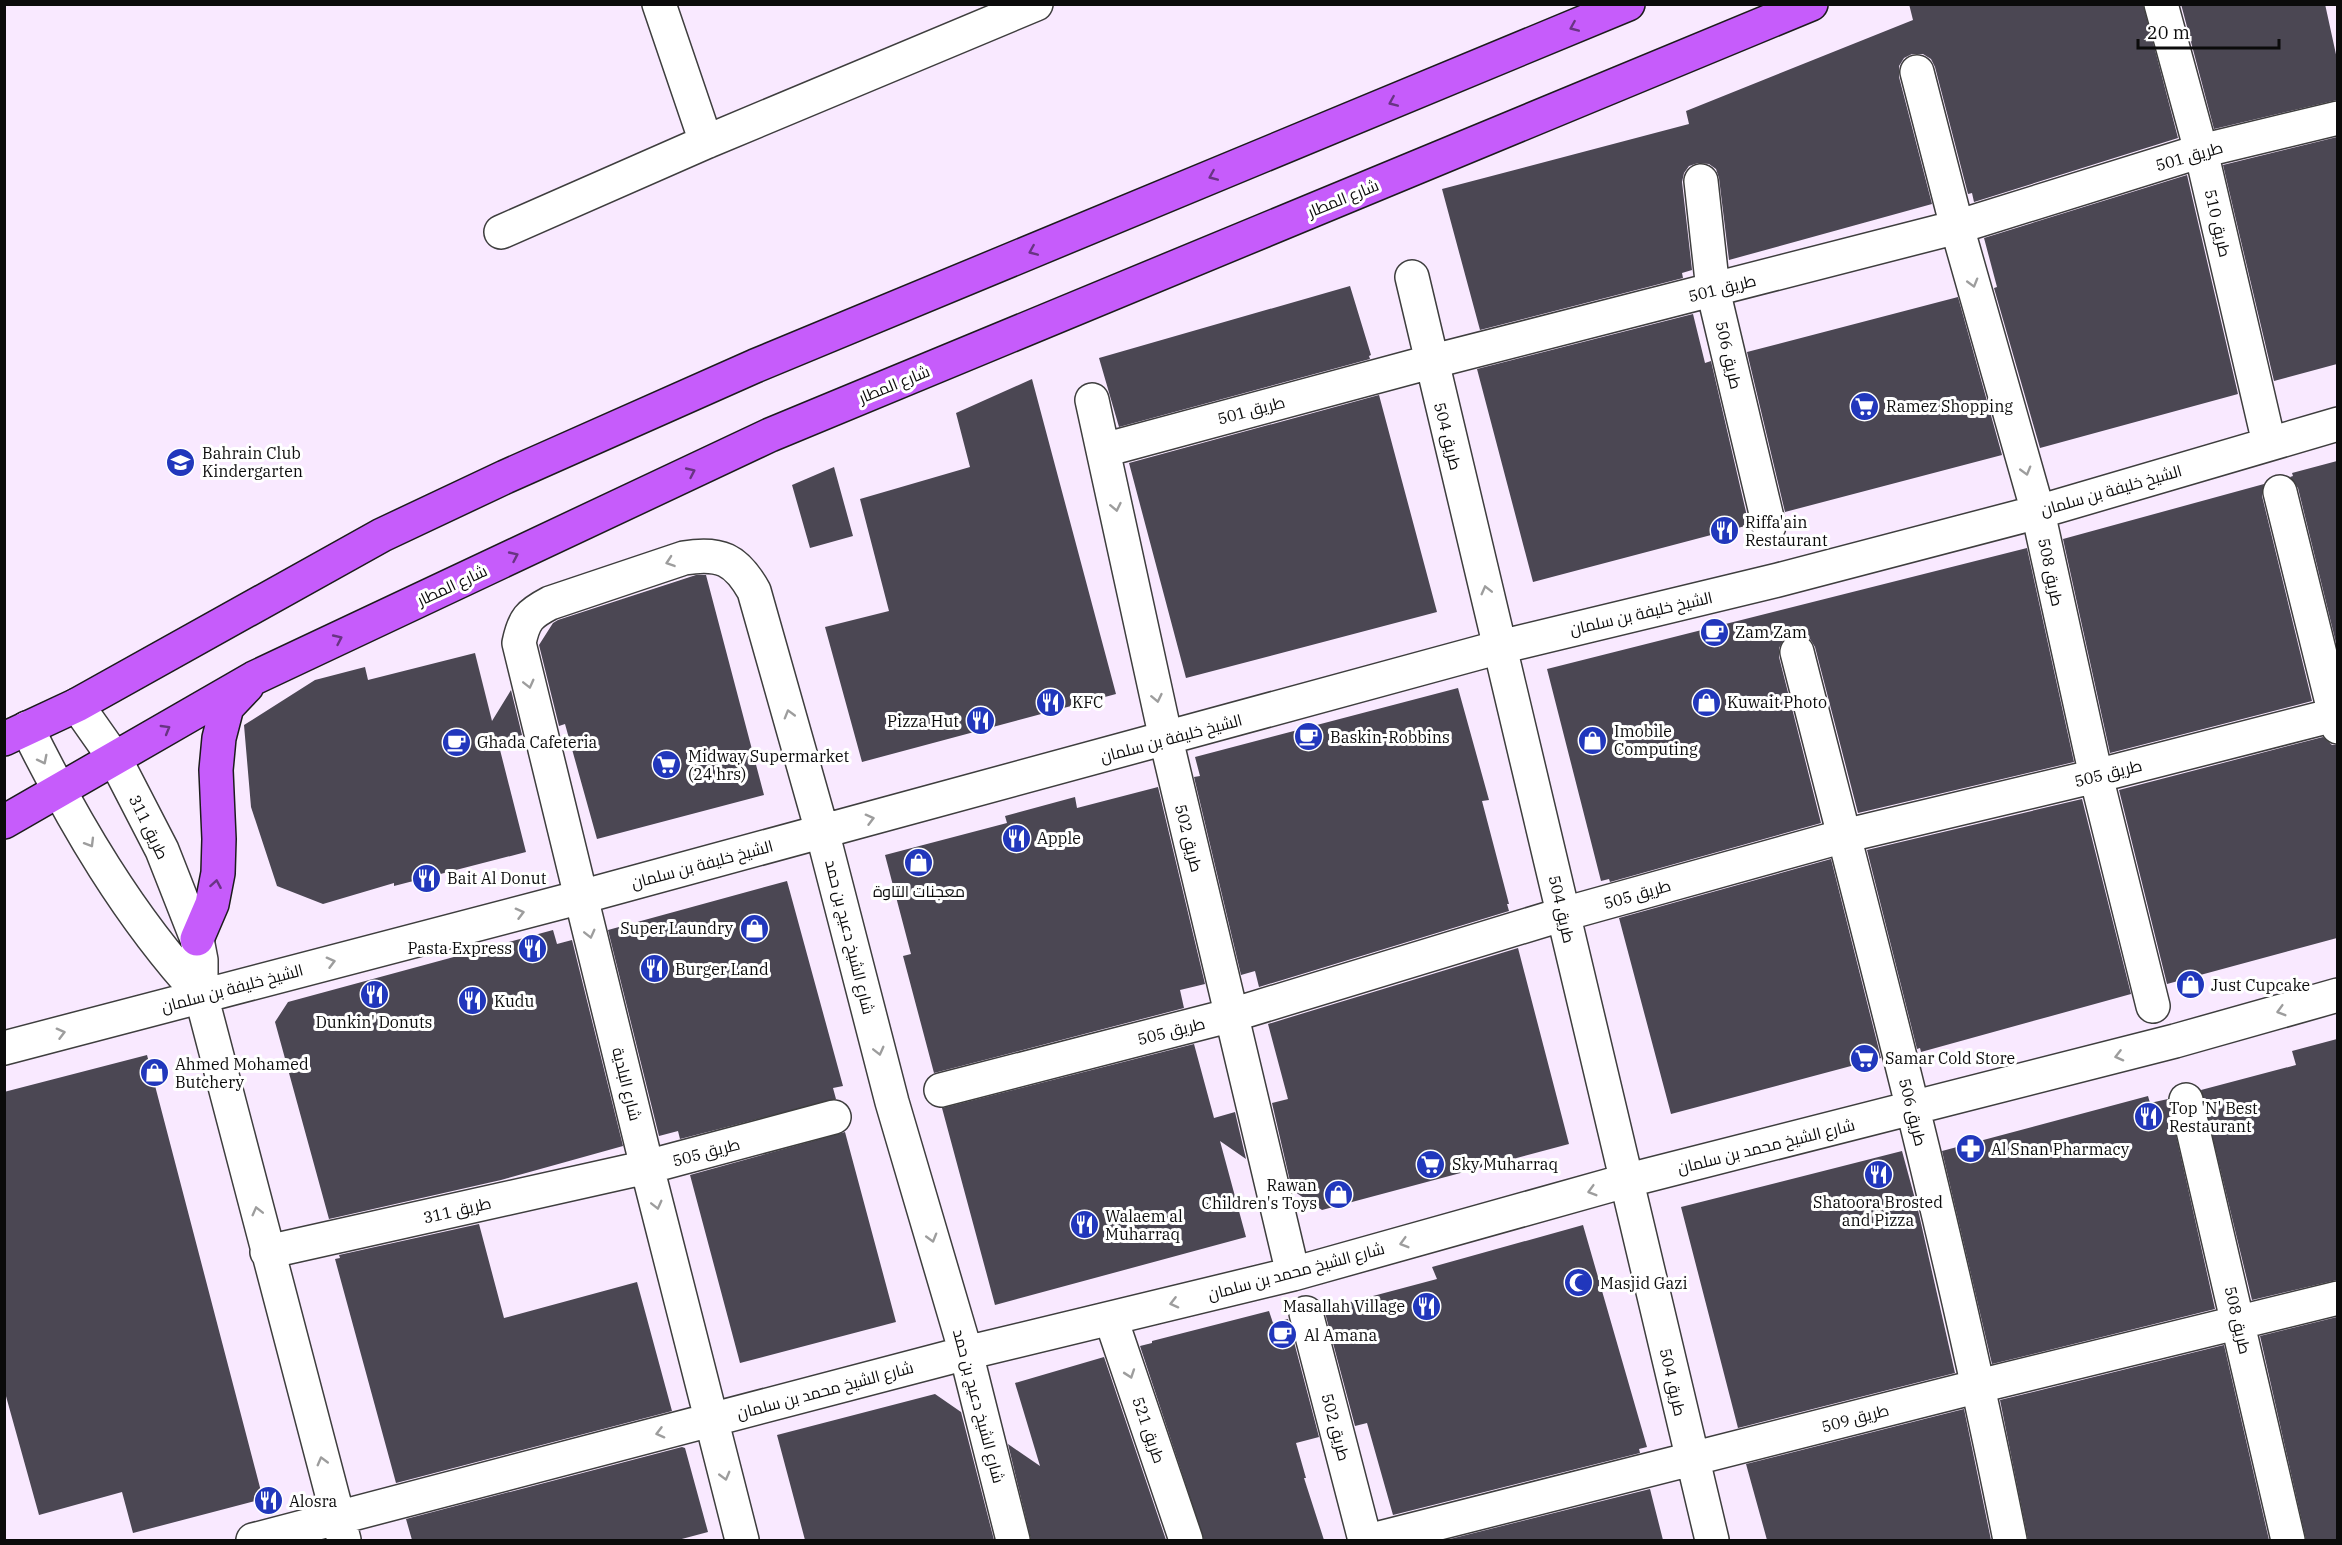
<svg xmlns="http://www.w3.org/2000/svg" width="2342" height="1545" font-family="'IBM Plex Serif',Cairo,serif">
  <rect width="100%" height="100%" fill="#f9e9ff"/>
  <!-- building -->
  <path fill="#4b4753" d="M 1909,4 L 2143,4 L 2178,138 L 1974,202 L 1972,193 L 1968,194 L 1935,67 L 1931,59 L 1923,54 L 1912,54 L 1904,58 L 1899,66 L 1899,77 L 1932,204 L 1729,260 L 1719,178 L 1716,169 L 1709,164 L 1698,163 L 1689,166 L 1684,173 L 1682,182 L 1692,270 L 1682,273 L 1683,278 L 1480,330 L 1442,189 L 1689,124 L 1686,111 L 1913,20 Z
    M 2181,4 L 2325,4 L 2337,59 L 2337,100 L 2214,129 Z
    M 2337,137 L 2337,364 L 2274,381 L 2223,165 Z
    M 2187,175 L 2238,394 L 2040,448 L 1994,288 L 1997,287 L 1984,238 Z
    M 1350,286 L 1371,355 L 1369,356 L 1370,359 L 1119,427 L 1099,358 Z
    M 1958,297 L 2002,455 L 1785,512 L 1747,352 Z
    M 1693,314 L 1705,363 L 1711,361 L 1749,525 L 1533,582 L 1477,369 Z
    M 1032,379 L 1116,694 L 862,762 L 825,627 L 889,611 L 860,499 L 970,467 L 956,413 Z
    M 1379,395 L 1437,612 L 1186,678 L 1129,463 Z
    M 2337,461 L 2337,647 L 2298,488 L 2290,477 L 2293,476 L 2292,473 Z
    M 834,467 L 853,536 L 810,548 L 792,485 Z
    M 2264,484 L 2262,496 L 2312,701 L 2110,753 L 2063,539 Z
    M 2027,548 L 2074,762 L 1858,813 L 1815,647 L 1810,639 L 1803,634 L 1793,634 L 1784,639 L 1779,648 L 1779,657 L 1821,823 L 1610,882 L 1609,879 L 1601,881 L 1547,669 Z
    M 696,575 L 706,575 L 764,795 L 597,839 L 565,724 L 559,726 L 539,645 L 553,623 L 558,620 Z
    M 475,653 L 492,721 L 511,690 L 522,735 L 498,742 L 526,852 L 394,886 L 394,883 L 323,904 L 277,886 L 251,807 L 244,725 L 315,680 L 365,667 L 368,680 Z
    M 1458,688 L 1489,800 L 1482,801 L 1509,904 L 1507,904 L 1509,911 L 1259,987 L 1255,971 L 1241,975 L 1194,777 L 1200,776 L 1195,757 Z
    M 2323,737 L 2332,745 L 2337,745 L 2337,938 L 2167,984 L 2119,790 Z
    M 1158,787 L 1205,984 L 1180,990 L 1184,1008 L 934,1073 L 903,956 L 911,954 L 885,855 L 1007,823 L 1005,816 L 1075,797 L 1077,808 Z
    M 2082,799 L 2131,994 L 1921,1052 L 1920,1048 L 1917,1049 L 1867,850 Z
    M 1831,859 L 1881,1058 L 1671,1114 L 1619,918 Z
    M 787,881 L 843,1086 L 833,1088 L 836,1099 L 680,1139 L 678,1131 L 659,1136 L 608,930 Z
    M 553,930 L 557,944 L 572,940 L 623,1146 L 501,1180 L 329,1219 L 275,1022 L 288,1002 Z
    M 1518,948 L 1569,1144 L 1322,1210 L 1292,1190 L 1272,1103 L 1288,1099 L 1268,1024 Z
    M 2337,1039 L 2337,1280 L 2252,1300 L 2201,1090 L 2296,1065 L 2292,1051 Z
    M 1194,1044 L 1214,1118 L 1235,1112 L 1246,1159 L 1220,1141 L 1246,1237 L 995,1305 L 942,1108 Z
    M 147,1055 L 263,1499 L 133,1533 L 122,1492 L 39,1515 L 4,1389 L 4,1092 Z
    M 2148,1096 L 2150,1103 L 2168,1099 L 2215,1309 L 1992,1364 L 1942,1151 Z
    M 845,1132 L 896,1322 L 740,1363 L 690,1175 Z
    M 1902,1151 L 1918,1210 L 1955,1373 L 1738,1428 L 1681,1207 Z
    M 479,1224 L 504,1318 L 637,1282 L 672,1411 L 396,1483 L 335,1259 L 340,1258 L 339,1255 Z
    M 1583,1225 L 1647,1447 L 1639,1449 L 1640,1453 L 1393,1515 L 1367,1423 L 1355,1426 L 1324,1309 L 1437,1279 L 1432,1267 Z
    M 1269,1311 L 1273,1323 L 1288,1319 L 1319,1437 L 1296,1443 L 1306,1478 L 1304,1478 L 1324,1540 L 1204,1540 L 1140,1346 L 1152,1343 L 1152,1341 Z
    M 2337,1317 L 2337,1540 L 2306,1540 L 2260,1336 Z
    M 2224,1345 L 2269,1540 L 2028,1540 L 2000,1400 Z
    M 1104,1357 L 1166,1540 L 1031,1540 L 1008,1444 L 1040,1466 L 1015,1383 Z
    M 935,1394 L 961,1412 L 994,1540 L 805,1540 L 777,1435 Z
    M 1964,1409 L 1991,1540 L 1767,1540 L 1746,1464 Z
    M 682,1447 L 685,1448 L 708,1532 L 678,1540 L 412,1540 L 406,1519 Z
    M 1650,1489 L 1663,1540 L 1446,1540 Z"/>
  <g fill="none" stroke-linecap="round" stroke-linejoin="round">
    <defs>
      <path id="minor" d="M 659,4 L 706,142
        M 2161,4 L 2201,151 L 2269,443
        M 1917,72 L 1957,227 L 2038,512 L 2096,776 L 2153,1006
        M 1701,181 L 1713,290 L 1769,526
        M 501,232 L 706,142 L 1036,4
        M 1412,277 L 1712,1540
        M 1092,400 L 1166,739 L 1293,1274
        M 1104,450 L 1430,362 L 1957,227 L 2201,151 L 2338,118
        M 2280,492 L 2338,727
        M 1797,652 C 1872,947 1951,1242 2010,1540
        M 77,705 L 115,759 L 162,850 L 197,939 L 201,960 L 201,995 L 344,1540
        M 27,728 C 74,823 129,917 201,995
        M 4,1048 L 581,897 L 1500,647 L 1778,580 L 2038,512 L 2338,424
        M 941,1090 L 1232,1015 L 1564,914 L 1844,836 L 2096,776 L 2338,714
        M 2186,1100 L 2288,1540
        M 267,1252 L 647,1167 L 834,1117
        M 1306,1313 L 1365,1540
        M 1111,1319 L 1186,1540
        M 253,1540 L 966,1353 L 1293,1274 L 1625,1181 L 2175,1041 L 2338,995
        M 742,1540 L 647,1167 L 519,643 C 524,619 529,614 550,603 L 684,558 C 720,552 736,559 754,591 L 822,831 L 892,1102 L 966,1353 L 1013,1540
        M 1372,1540 L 1979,1386 L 2338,1298"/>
      <path id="major" d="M 4,739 L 77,705 L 382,535 L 505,477 L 755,366 L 1628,4
        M 4,822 L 254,678 L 770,435 L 1811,4
        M 197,939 L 212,904 L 218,873 L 219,839 L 216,770 L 219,738 L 227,707 L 247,686"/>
    </defs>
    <!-- minor casing -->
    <use href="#minor" stroke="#3e3e3e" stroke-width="36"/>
    <!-- major casing -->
    <use href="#major" stroke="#1c1c1c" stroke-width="36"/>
    <!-- minor -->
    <use href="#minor" stroke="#fff" stroke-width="33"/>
    <!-- major -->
    <use href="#major" stroke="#c65cfb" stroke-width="33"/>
  </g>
  <!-- one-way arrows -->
  <defs><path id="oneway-chevron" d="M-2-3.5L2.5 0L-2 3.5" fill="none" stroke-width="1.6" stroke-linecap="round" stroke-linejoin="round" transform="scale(1.5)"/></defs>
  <g stroke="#683483">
    <use href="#oneway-chevron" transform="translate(1574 27) rotate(157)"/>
    <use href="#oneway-chevron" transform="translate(1393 102) rotate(157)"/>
    <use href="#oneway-chevron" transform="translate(1213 176) rotate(157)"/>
    <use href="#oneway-chevron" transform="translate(1033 251) rotate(157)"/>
    <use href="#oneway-chevron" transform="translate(691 472) rotate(-25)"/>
    <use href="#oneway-chevron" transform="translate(514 556) rotate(-25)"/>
    <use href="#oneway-chevron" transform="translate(338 639) rotate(-25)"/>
    <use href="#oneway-chevron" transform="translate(166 729) rotate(-30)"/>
    <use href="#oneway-chevron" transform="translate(216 884) rotate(-80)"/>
  </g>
  <g stroke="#9d9d9d">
    <use href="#oneway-chevron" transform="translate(1973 283) rotate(74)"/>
    <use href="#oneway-chevron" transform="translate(2026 471) rotate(74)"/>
    <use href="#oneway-chevron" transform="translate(1116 507) rotate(78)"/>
    <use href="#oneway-chevron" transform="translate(670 562) rotate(161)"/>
    <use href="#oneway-chevron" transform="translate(1486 590) rotate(-104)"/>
    <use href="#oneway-chevron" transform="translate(529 684) rotate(76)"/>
    <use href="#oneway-chevron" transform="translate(1157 698) rotate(78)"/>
    <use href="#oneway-chevron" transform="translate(789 714) rotate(-106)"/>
    <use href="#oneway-chevron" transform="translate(43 760) rotate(63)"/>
    <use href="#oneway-chevron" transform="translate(870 819) rotate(-15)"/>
    <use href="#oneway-chevron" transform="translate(90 843) rotate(59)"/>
    <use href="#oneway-chevron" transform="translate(520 913) rotate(-15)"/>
    <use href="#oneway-chevron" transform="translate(590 934) rotate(76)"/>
    <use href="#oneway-chevron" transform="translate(331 962) rotate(-15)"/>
    <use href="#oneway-chevron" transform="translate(2281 1011) rotate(164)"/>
    <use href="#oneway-chevron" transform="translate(61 1033) rotate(-15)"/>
    <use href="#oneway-chevron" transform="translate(879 1051) rotate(76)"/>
    <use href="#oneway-chevron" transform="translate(2119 1056) rotate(166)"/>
    <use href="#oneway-chevron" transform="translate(1592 1191) rotate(164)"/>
    <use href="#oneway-chevron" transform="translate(657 1205) rotate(76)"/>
    <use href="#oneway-chevron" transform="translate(257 1211) rotate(-104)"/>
    <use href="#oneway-chevron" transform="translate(932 1238) rotate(74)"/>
    <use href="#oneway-chevron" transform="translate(1404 1243) rotate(164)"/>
    <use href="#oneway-chevron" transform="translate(1174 1303) rotate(166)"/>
    <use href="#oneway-chevron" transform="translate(1130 1374) rotate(71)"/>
    <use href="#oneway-chevron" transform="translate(660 1433) rotate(165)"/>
    <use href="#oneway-chevron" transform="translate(322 1461) rotate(-105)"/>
    <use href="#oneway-chevron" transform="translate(725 1476) rotate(75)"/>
  </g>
  <!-- icons -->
  <defs>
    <symbol id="supermarket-disc" viewBox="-11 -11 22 22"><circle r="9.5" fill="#2137bc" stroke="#fff"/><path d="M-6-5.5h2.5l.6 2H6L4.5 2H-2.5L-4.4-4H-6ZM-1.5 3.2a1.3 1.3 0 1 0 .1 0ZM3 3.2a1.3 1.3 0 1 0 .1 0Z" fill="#fff"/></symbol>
    <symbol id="school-disc" viewBox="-11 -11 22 22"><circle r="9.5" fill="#2137bc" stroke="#fff"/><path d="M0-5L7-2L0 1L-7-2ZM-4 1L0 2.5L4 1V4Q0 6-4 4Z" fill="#fff"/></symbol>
    <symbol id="restaurant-disc" viewBox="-11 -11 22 22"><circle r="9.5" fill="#2137bc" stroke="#fff"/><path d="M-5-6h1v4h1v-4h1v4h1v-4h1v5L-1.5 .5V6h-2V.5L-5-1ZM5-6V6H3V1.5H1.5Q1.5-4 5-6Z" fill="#fff"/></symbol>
    <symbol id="cafe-disc" viewBox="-11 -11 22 22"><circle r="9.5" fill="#2137bc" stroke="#fff"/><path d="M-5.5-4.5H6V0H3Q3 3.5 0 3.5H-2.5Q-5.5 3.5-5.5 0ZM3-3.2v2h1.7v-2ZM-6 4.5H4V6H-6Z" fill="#fff"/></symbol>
    <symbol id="shop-disc" viewBox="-11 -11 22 22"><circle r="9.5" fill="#2137bc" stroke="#fff"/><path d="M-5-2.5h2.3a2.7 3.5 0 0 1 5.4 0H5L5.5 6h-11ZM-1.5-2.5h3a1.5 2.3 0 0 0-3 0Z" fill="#fff"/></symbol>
    <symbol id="pharmacy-disc" viewBox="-11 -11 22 22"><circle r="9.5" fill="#2137bc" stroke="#fff"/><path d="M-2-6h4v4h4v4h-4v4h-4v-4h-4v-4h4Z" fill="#fff"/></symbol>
    <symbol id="mosque-disc" viewBox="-11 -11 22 22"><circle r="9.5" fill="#2137bc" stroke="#fff"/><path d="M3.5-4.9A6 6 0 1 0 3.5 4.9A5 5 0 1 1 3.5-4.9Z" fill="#fff"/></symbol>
  </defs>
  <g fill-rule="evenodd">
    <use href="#supermarket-disc" x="1848" y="390" width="33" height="33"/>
    <use href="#school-disc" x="164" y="446" width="33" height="33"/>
    <use href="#restaurant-disc" x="1708" y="514" width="33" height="33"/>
    <use href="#cafe-disc" x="1698" y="616" width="33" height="33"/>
    <use href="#restaurant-disc" x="1034" y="686" width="33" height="33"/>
    <use href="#shop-disc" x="1690" y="686" width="33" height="33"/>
    <use href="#restaurant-disc" x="964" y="704" width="33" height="33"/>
    <use href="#cafe-disc" x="1292" y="720" width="33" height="33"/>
    <use href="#shop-disc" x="1576" y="724" width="33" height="33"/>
    <use href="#cafe-disc" x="440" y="726" width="33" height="33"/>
    <use href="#supermarket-disc" x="650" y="748" width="33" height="33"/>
    <use href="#restaurant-disc" x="1000" y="822" width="33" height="33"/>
    <use href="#shop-disc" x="902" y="846" width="33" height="33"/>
    <use href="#restaurant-disc" x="410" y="862" width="33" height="33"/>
    <use href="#shop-disc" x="738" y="912" width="33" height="33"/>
    <use href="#restaurant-disc" x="516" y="932" width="33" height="33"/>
    <use href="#restaurant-disc" x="638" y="952" width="33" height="33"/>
    <use href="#shop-disc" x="2174" y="968" width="33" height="33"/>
    <use href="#restaurant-disc" x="358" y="978" width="33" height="33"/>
    <use href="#restaurant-disc" x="456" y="984" width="33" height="33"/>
    <use href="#supermarket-disc" x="1848" y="1042" width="33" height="33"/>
    <use href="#shop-disc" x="138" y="1056" width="33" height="33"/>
    <use href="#restaurant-disc" x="2132" y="1100" width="33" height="33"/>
    <use href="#pharmacy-disc" x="1954" y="1132" width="33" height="33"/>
    <use href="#supermarket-disc" x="1414" y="1148" width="33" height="33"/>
    <use href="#restaurant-disc" x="1862" y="1158" width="33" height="33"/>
    <use href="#shop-disc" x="1322" y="1178" width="33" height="33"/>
    <use href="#restaurant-disc" x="1068" y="1208" width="33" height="33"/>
    <use href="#mosque-disc" x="1562" y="1266" width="33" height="33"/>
    <use href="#restaurant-disc" x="1410" y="1290" width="33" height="33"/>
    <use href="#cafe-disc" x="1266" y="1318" width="33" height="33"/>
    <use href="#restaurant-disc" x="252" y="1484" width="33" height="33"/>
  </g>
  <g text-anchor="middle" stroke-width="6" stroke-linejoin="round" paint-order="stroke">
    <!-- street labels -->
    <g font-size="16" fill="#0b0b0b" stroke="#fff">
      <text transform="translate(2189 156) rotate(-16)" y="6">طريق 501</text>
      <text transform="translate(1343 198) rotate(-22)" y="6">شارع المطار</text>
      <text transform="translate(2218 223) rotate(77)" y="6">طريق 510</text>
      <text transform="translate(1722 288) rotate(-14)" y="6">طريق 501</text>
      <text transform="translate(1729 355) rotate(77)" y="6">طريق 506</text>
      <text transform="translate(894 384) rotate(-22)" y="6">شارع المطار</text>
      <text transform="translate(1251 410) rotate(-15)" y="6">طريق 501</text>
      <text transform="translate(1448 436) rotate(76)" y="6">طريق 504</text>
      <text transform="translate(2111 490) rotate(-16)" y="6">الشيخ خليفة بن سلمان</text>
      <text transform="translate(2051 572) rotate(78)" y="6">طريق 508</text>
      <text transform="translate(452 585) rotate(-25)" y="6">شارع المطار</text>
      <text transform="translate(1641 613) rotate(-13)" y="6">الشيخ خليفة بن سلمان</text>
      <text transform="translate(1171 738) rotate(-15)" y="6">الشيخ خليفة بن سلمان</text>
      <text transform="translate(2108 773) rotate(-14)" y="6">طريق 505</text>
      <text transform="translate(149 827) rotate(64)" y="6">طريق 311</text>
      <text transform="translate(1189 838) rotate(76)" y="6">طريق 502</text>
      <text transform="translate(702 864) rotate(-15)" y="6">الشيخ خليفة بن سلمان</text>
      <text transform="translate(1637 894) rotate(-16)" y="6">طريق 505</text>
      <text transform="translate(1562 909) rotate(77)" y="6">طريق 504</text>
      <text transform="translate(850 937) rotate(76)" y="6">شارع الشيخ دعيج بن حمد</text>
      <text transform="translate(232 988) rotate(-15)" y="6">الشيخ خليفة بن سلمان</text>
      <text transform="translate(1171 1031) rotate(-14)" y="6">طريق 505</text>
      <text transform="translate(627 1084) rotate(76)" y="6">شارع البلدية</text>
      <text transform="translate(1913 1112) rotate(76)" y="6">طريق 506</text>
      <text transform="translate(1766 1146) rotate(-14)" y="6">شارع الشيخ محمد بن سلمان</text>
      <text transform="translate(706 1152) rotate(-15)" y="6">طريق 505</text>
      <text transform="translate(457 1210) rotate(-13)" y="6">طريق 311</text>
      <text transform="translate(1296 1271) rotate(-15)" y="6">شارع الشيخ محمد بن سلمان</text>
      <text transform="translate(2238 1320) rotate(77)" y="6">طريق 508</text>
      <text transform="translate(1673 1382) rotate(77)" y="6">طريق 504</text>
      <text transform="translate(825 1390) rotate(-15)" y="6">شارع الشيخ محمد بن سلمان</text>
      <text transform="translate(979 1406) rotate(75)" y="6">شارع الشيخ دعيج بن حمد</text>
      <text transform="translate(1855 1418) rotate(-15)" y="6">طريق 509</text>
      <text transform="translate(1336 1427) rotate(75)" y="6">طريق 502</text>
      <text transform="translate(1149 1430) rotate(71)" y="6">طريق 521</text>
    </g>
    <!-- poi labels -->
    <g font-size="16" fill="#0b0b0b" stroke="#fff" text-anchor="start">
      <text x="1886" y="412">Ramez Shopping</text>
      <text x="202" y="459">Bahrain Club<tspan x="202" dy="18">Kindergarten</tspan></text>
      <text x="1745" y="528">Riffa'ain<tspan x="1745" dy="18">Restaurant</tspan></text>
      <text x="1735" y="638">Zam Zam</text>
      <text x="1072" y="708">KFC</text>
      <text x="1727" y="708">Kuwait Photo</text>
      <text x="959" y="727" text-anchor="end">Pizza Hut</text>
      <text x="1614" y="737">Imobile<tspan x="1614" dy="18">Computing</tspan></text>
      <text x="1330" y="743">Baskin-Robbins</text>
      <text x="477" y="748">Ghada Cafeteria</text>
      <text x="688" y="762">Midway Supermarket<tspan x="688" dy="18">(24 hrs)</tspan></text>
      <text x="1037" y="844">Apple</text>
      <text x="447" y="884">Bait Al Donut</text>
      <text x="919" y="897" text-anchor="middle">معجنات التاوة</text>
      <text x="733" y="934" text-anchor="end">Super Laundry</text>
      <text x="512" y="954" text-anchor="end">Pasta Express</text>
      <text x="675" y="975">Burger Land</text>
      <text x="2211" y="991">Just Cupcake</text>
      <text x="494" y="1007">Kudu</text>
      <text x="374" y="1028" text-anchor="middle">Dunkin' Donuts</text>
      <text x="1885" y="1064">Samar Cold Store</text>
      <text x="175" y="1070">Ahmed Mohamed<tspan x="175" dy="18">Butchery</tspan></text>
      <text x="2169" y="1114">Top 'N' Best<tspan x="2169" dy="18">Restaurant</tspan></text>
      <text x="1991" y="1155">Al Snan Pharmacy</text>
      <text x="1452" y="1170">Sky Muharraq</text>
      <text x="1317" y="1191" text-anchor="end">Rawan<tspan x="1317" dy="18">Children's Toys</tspan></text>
      <text x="1878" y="1208" text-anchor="middle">Shatoora Brosted<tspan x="1878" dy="18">and Pizza</tspan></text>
      <text x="1105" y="1222">Walaem al<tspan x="1105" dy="18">Muharraq</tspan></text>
      <text x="1600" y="1289">Masjid Gazi</text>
      <text x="1405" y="1312" text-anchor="end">Masallah Village</text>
      <text x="1304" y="1341">Al Amana</text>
      <text x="289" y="1507">Alosra</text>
    </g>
  </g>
  <!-- border -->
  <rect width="2342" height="1545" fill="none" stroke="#0b0b0b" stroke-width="12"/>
  <!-- scale -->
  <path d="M2138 39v9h141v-9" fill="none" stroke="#0b0b0b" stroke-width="3"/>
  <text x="2147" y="39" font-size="18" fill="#0b0b0b" stroke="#ffffff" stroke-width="4.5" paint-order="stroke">20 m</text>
</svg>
